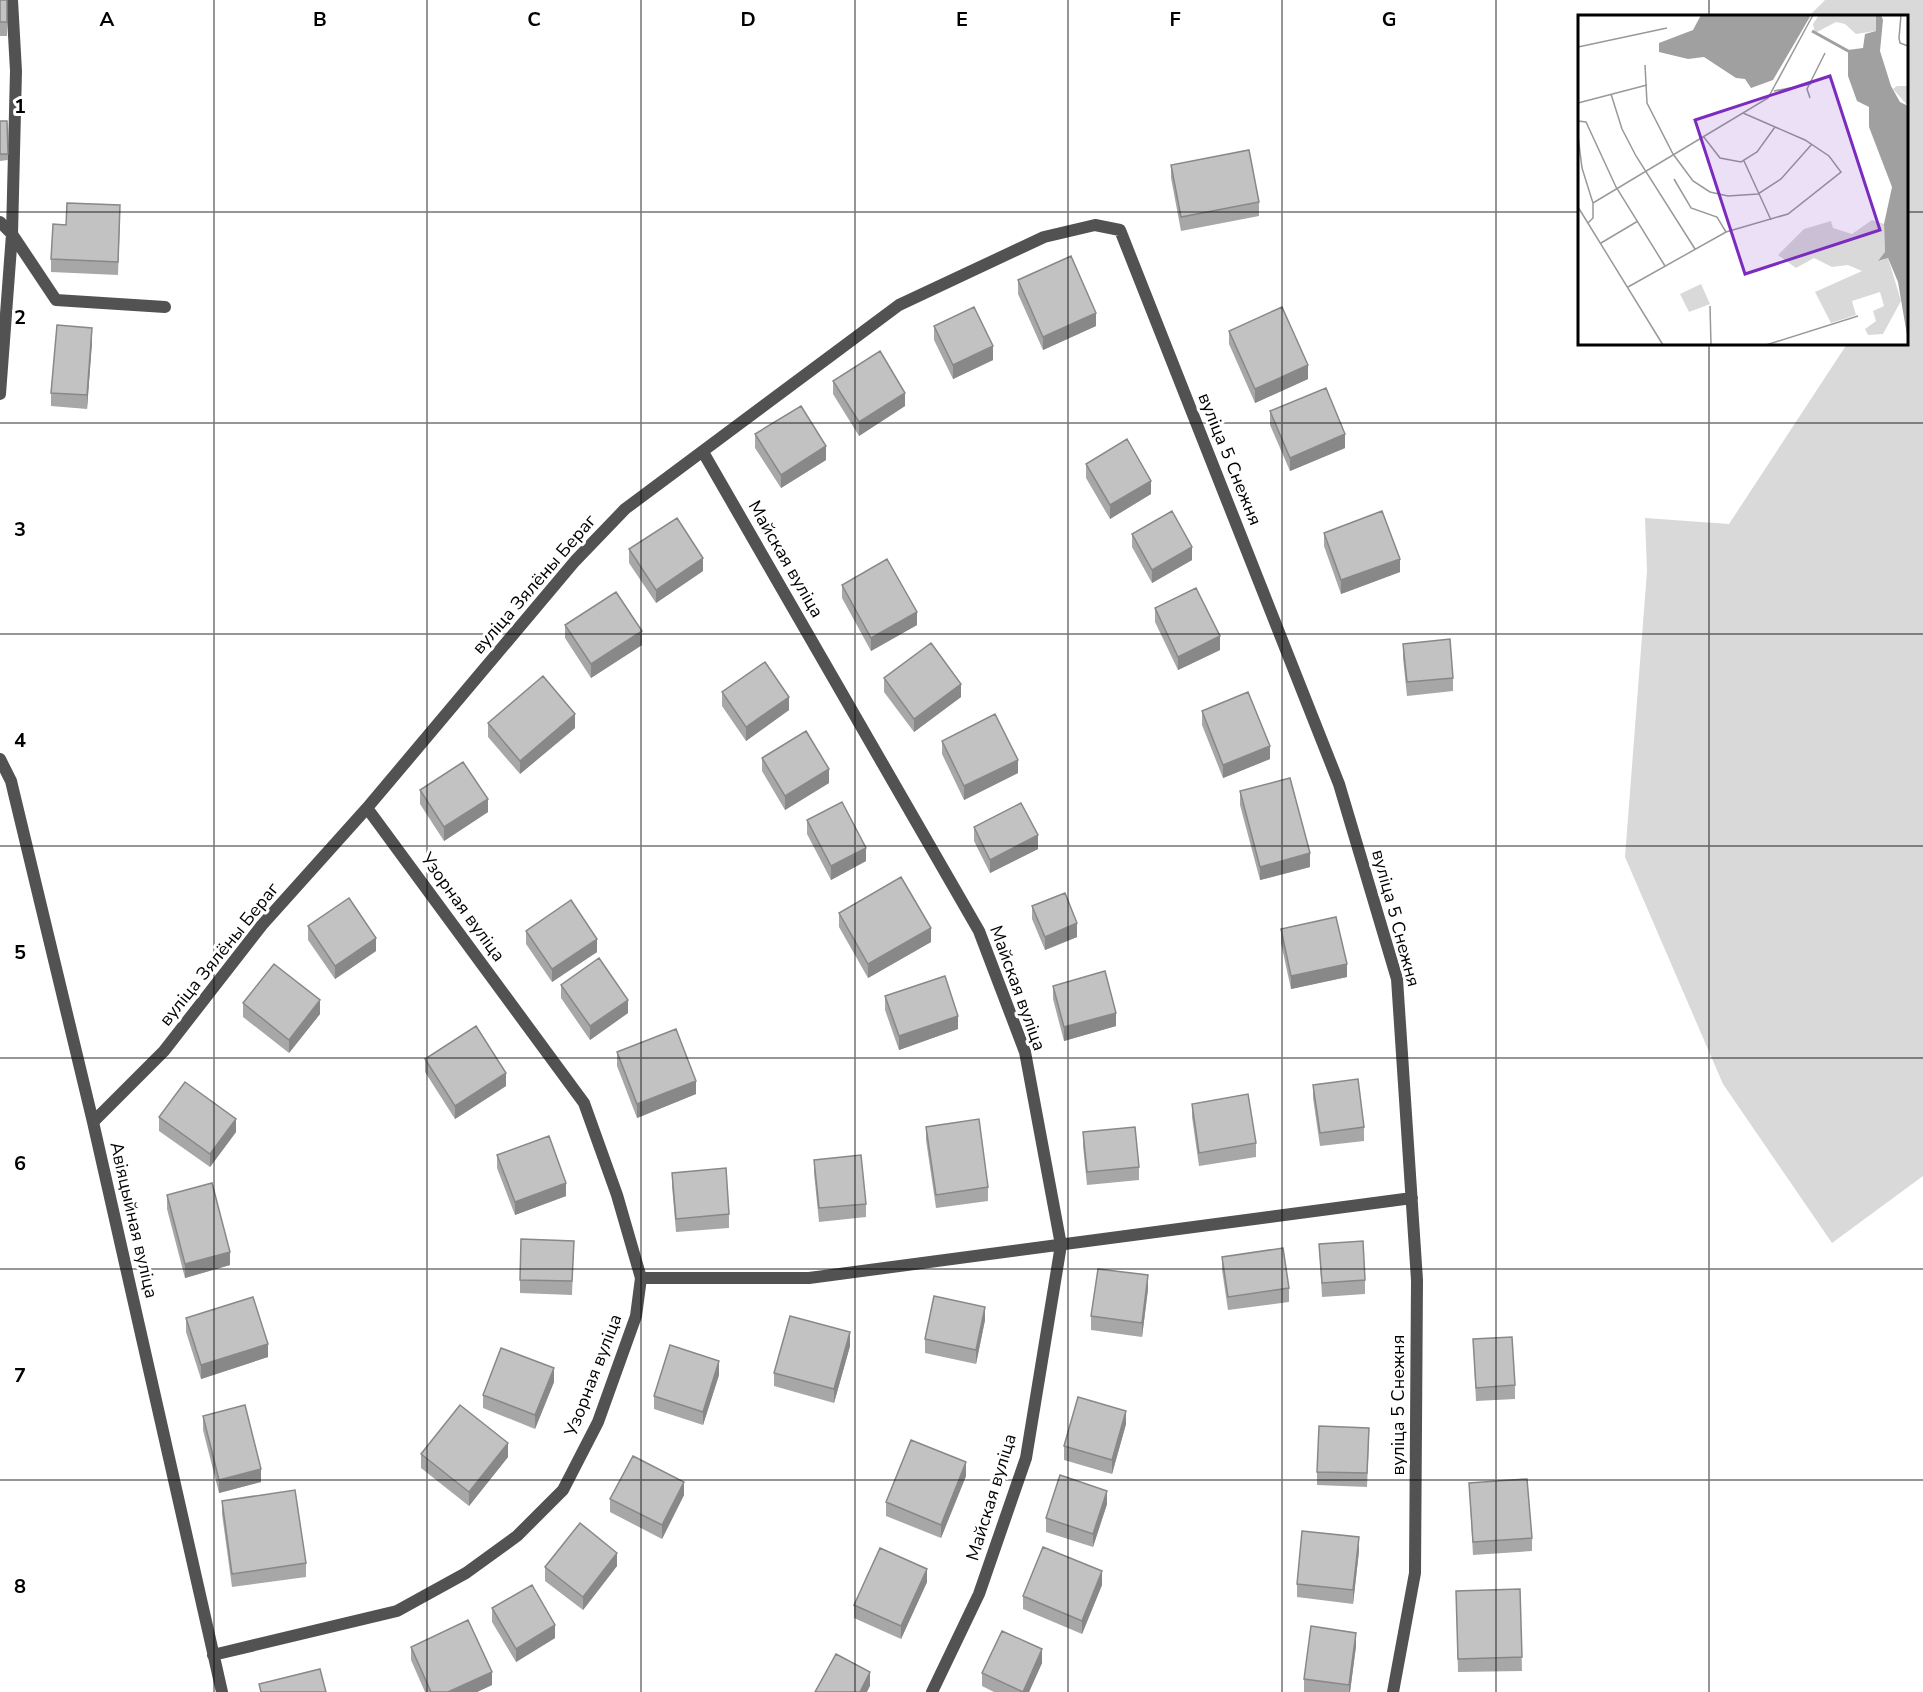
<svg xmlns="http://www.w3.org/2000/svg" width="1923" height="1692" font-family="'Nunito Sans',sans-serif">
  <rect width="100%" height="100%" fill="#fff"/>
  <!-- green -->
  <path fill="#d9d9d9" d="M 1825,0 L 1923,0 L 1923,1176 L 1832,1243 L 1723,1084 L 1625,857 L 1647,571 L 1645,518 L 1729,524 L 1847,344 L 1906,344 L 1906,16 L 1809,16 Z"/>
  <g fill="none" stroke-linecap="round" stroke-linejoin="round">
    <!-- service -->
    <path stroke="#525252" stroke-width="12" d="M 12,234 L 16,71 L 12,0"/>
    <!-- minor -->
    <path stroke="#525252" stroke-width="12" d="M 0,222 L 12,234 L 56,300 L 165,307
      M 0,394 L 12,234
      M 703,452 L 979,931 L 1025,1052 L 1061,1245 L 1026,1458 L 979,1594 L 932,1692
      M 0,759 L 11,781 L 93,1122 L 222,1692
      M 93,1122 L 164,1051 L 262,925 L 367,808 L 575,561 L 625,509 L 899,305 L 1044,237 L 1095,225 L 1120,230 L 1339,784 L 1397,979 L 1417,1280 L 1415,1573 L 1393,1692
      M 641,1278 L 809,1278 L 1412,1198
      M 213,1655 L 397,1611 L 466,1573 L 517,1536 L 563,1490 L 598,1422 L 636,1316 L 641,1278 L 617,1195 L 584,1103 L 367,808"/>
  </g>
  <!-- wall -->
  <path fill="#a7a7a7" d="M 0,0 L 7,0 L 7,36 L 0,36 Z
    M 0,121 L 8,154 L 8,160 L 0,161 Z
    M 1171,165 L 1259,202 L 1259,216 L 1181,231 L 1171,178 Z
    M 120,219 L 118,275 L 51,272 L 51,259 L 66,225 Z
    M 1018,280 L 1096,326 L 1043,350 L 1018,294 Z
    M 934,326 L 993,360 L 953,379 L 934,340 Z
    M 1229,331 L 1308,379 L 1255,403 L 1229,344 Z
    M 92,342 L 87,409 L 51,406 L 51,393 Z
    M 833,381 L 905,406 L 859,436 L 833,394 Z
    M 1270,411 L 1345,448 L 1290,471 L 1270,425 Z
    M 755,434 L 826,460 L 781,488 L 755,448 Z
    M 1086,464 L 1151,494 L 1110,519 L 1086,478 Z
    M 1324,533 L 1400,572 L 1341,594 L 1324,546 Z
    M 1132,534 L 1192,560 L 1152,583 L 1132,547 Z
    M 629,549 L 703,571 L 656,603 L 629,563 Z
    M 842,585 L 917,625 L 871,651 L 842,598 Z
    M 1155,608 L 1220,650 L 1178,670 L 1155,622 Z
    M 565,625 L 642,645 L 591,678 L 565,638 Z
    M 1403,644 L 1453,678 L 1453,691 L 1407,696 L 1403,658 Z
    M 884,678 L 961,697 L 914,732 L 884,692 Z
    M 722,692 L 789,710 L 746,741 L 722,706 Z
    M 1202,711 L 1270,759 L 1223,778 L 1202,725 Z
    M 488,723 L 575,728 L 520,774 L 488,737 Z
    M 942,741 L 1018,773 L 964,800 L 942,754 Z
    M 762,758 L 829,783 L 785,810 L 762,771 Z
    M 420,790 L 488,812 L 444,841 L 420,804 Z
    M 1240,791 L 1310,867 L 1260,880 L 1240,805 Z
    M 807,820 L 866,861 L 831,880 L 807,834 Z
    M 974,827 L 1038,849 L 990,873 L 974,841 Z
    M 1032,906 L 1077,937 L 1045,950 L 1032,919 Z
    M 839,913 L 931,942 L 868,978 L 839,927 Z
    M 308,926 L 376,951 L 335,979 L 308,940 Z
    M 1281,929 L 1347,977 L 1291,989 L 1281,943 Z
    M 526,931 L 597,952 L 552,982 L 526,944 Z
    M 561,985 L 628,1013 L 590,1040 L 561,998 Z
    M 1053,986 L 1116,1026 L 1064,1041 L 1053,999 Z
    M 885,996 L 958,1029 L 899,1050 L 885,1010 Z
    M 243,1003 L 320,1014 L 289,1053 L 243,1017 Z
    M 617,1052 L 696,1094 L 637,1118 L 617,1066 Z
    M 425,1059 L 506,1086 L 455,1119 L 425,1072 Z
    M 1313,1085 L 1364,1127 L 1364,1141 L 1320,1146 L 1313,1098 Z
    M 1192,1104 L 1256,1143 L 1256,1157 L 1199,1166 L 1192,1117 Z
    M 159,1117 L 236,1132 L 210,1167 L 159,1131 Z
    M 926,1127 L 988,1187 L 988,1201 L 936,1208 L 926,1140 Z
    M 1083,1132 L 1139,1167 L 1139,1180 L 1087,1185 L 1083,1146 Z
    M 497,1155 L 566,1196 L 515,1215 L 497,1168 Z
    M 814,1160 L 866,1204 L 866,1217 L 819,1222 L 814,1173 Z
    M 672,1173 L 729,1214 L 729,1228 L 676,1232 L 672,1186 Z
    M 167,1195 L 230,1265 L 185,1278 L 167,1209 Z
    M 574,1241 L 572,1295 L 520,1293 L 520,1280 Z
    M 1319,1244 L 1365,1280 L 1365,1294 L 1322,1297 Z
    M 1222,1257 L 1289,1288 L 1289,1302 L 1228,1310 L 1222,1270 Z
    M 1148,1289 L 1142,1337 L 1091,1330 L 1091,1316 Z
    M 186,1318 L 268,1357 L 201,1379 L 186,1332 Z
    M 985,1320 L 976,1364 L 925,1353 L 925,1339 Z
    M 1473,1339 L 1515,1385 L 1515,1399 L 1476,1401 Z
    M 850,1346 L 834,1403 L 774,1386 L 774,1373 Z
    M 719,1375 L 703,1425 L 654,1409 L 654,1396 Z
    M 554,1382 L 535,1429 L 483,1408 L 483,1395 Z
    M 203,1416 L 261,1482 L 219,1493 L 203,1430 Z
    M 1126,1424 L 1112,1474 L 1064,1460 L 1064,1446 Z
    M 1369,1441 L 1367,1487 L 1317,1485 L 1317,1472 Z
    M 421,1454 L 508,1457 L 469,1506 L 421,1468 Z
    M 966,1476 L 941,1538 L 886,1516 L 886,1502 Z
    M 1469,1483 L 1532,1538 L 1532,1551 L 1473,1555 Z
    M 684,1495 L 662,1539 L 610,1512 L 610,1499 Z
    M 222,1501 L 306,1563 L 306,1577 L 232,1587 L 222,1514 Z
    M 1107,1504 L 1093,1547 L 1046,1532 L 1046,1518 Z
    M 1359,1551 L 1353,1604 L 1297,1597 L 1297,1584 Z
    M 617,1566 L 583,1610 L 545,1581 L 545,1567 Z
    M 927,1582 L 901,1639 L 854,1618 L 854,1605 Z
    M 1102,1585 L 1082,1634 L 1023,1609 L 1023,1596 Z
    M 1520,1589 L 1522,1671 L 1458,1672 L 1456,1591 Z
    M 492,1608 L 555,1638 L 516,1662 L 492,1622 Z
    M 1356,1646 L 1350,1692 L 1304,1692 L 1304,1679 Z
    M 411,1647 L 492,1685 L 477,1692 L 425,1692 L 411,1660 Z
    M 1042,1663 L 1029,1692 L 994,1692 L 982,1686 L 982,1673 Z"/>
  <!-- shaded-wall -->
  <path fill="#888" d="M 1096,313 L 1096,326 L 1043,350 L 1043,337 Z
    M 92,328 L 92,342 L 87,409 L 87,395 Z
    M 993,346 L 993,360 L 953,379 L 953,365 Z
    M 1308,365 L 1308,379 L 1255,403 L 1255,389 Z
    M 905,393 L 905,406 L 859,436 L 859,422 Z
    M 1345,434 L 1345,448 L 1290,471 L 1290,458 Z
    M 826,446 L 826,460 L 781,488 L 781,475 Z
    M 1151,481 L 1151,494 L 1110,519 L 1110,505 Z
    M 1192,547 L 1192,560 L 1152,583 L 1152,570 Z
    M 703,558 L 703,571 L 656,603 L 656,590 Z
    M 1400,559 L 1400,572 L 1341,594 L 1341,580 Z
    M 917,612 L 917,625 L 871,651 L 871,638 Z
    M 642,631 L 642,645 L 591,678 L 591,664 Z
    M 1220,636 L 1220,650 L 1178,670 L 1178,657 Z
    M 961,684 L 961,697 L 914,732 L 914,719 Z
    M 789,697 L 789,710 L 746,741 L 746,727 Z
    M 575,714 L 575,728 L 520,774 L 520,761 Z
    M 1270,746 L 1270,759 L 1223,778 L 1223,765 Z
    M 1018,760 L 1018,773 L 964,800 L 964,786 Z
    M 829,769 L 829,783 L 785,810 L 785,796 Z
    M 488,799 L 488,812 L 444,841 L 444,827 Z
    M 1038,835 L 1038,849 L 990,873 L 990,860 Z
    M 866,848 L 866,861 L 831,880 L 831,866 Z
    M 1310,853 L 1310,867 L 1260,880 L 1260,867 Z
    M 1077,923 L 1077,937 L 1045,950 L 1045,937 Z
    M 931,928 L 931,942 L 868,978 L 868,964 Z
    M 376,938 L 376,951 L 335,979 L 335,966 Z
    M 597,939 L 597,952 L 552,982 L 552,969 Z
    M 1347,964 L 1347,977 L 1291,989 L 1291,976 Z
    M 320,1000 L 320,1014 L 289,1053 L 289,1040 Z
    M 628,1000 L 628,1013 L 590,1040 L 590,1026 Z
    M 1116,1013 L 1116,1026 L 1064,1041 L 1064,1027 Z
    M 958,1016 L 958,1029 L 899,1050 L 899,1036 Z
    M 506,1073 L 506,1086 L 455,1119 L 455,1106 Z
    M 696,1081 L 696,1094 L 637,1118 L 637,1104 Z
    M 236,1119 L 236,1132 L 210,1167 L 210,1154 Z
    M 566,1183 L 566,1196 L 515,1215 L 515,1202 Z
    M 230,1252 L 230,1265 L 185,1278 L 185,1264 Z
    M 1148,1275 L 1148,1289 L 1142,1337 L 1142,1323 Z
    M 985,1307 L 985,1320 L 976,1364 L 976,1350 Z
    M 850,1332 L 850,1346 L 834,1403 L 834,1389 Z
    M 268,1344 L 268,1357 L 201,1379 L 201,1365 Z
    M 719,1361 L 719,1375 L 703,1425 L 703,1412 Z
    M 554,1368 L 554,1382 L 535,1429 L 535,1415 Z
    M 1126,1411 L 1126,1424 L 1112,1474 L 1112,1460 Z
    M 508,1443 L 508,1457 L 469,1506 L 469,1492 Z
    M 966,1462 L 966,1476 L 941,1538 L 941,1525 Z
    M 261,1469 L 261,1482 L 219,1493 L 219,1480 Z
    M 684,1482 L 684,1495 L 662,1539 L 662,1525 Z
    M 1107,1491 L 1107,1504 L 1093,1547 L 1093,1534 Z
    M 1359,1537 L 1359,1551 L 1353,1604 L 1353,1590 Z
    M 617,1553 L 617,1566 L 583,1610 L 583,1597 Z
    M 927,1569 L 927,1582 L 901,1639 L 901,1626 Z
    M 1102,1571 L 1102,1585 L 1082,1634 L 1082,1621 Z
    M 555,1625 L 555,1638 L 516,1662 L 516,1649 Z
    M 1356,1633 L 1356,1646 L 1350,1692 L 1349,1692 L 1349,1685 Z
    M 1042,1649 L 1042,1663 L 1029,1692 L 1023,1692 Z
    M 492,1672 L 492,1685 L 477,1692 L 448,1692 Z
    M 870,1672 L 870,1686 L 867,1692 L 860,1692 Z"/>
  <!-- building -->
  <path fill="#c2c2c2" stroke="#888" stroke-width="1.5" d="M 0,0 L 7,0 L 7,22 L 0,22 Z
    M 0,121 L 7,121 L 8,154 L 0,154 Z
    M 1249,150 L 1259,202 L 1181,217 L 1171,165 Z
    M 67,203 L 120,205 L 118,262 L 51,259 L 53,224 L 66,225 Z
    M 1071,256 L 1096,313 L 1043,337 L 1018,280 Z
    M 974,307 L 993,346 L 953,365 L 934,326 Z
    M 1282,307 L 1308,365 L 1255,389 L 1229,331 Z
    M 57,325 L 92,328 L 87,395 L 51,393 Z
    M 880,351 L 905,393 L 859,422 L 833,381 Z
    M 1326,388 L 1345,434 L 1290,458 L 1270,411 Z
    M 801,406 L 826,446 L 781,475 L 755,434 Z
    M 1127,439 L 1151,481 L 1110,505 L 1086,464 Z
    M 1172,511 L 1192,547 L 1152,570 L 1132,534 Z
    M 1382,511 L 1400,559 L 1341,580 L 1324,533 Z
    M 677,518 L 703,558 L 656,590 L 629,549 Z
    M 887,559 L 917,612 L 871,638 L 842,585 Z
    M 1196,588 L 1220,636 L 1178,657 L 1155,608 Z
    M 616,592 L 642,631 L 591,664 L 565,625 Z
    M 1450,639 L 1453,678 L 1407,682 L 1403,644 Z
    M 931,643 L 961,684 L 914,719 L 884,678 Z
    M 765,662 L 789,697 L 746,727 L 722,692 Z
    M 543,676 L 575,714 L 520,761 L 488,723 Z
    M 1248,692 L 1270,746 L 1223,765 L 1202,711 Z
    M 995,714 L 1018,760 L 964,786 L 942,741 Z
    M 806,731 L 829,769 L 785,796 L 762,758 Z
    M 463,762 L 488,799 L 444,827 L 420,790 Z
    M 1290,778 L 1310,853 L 1260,867 L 1240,791 Z
    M 842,802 L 866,848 L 831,866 L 807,820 Z
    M 1021,803 L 1038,835 L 990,860 L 974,827 Z
    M 901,877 L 931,928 L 868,964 L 839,913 Z
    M 1065,893 L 1077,923 L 1045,937 L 1032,906 Z
    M 349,898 L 376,938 L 335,966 L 308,926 Z
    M 571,900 L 597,939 L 552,969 L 526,931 Z
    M 1336,917 L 1347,964 L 1291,976 L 1281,929 Z
    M 599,958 L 628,1000 L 590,1026 L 561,985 Z
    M 274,964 L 320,1000 L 289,1040 L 243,1003 Z
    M 1105,971 L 1116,1013 L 1064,1027 L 1053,986 Z
    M 945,976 L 958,1016 L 899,1036 L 885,996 Z
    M 476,1026 L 506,1073 L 455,1106 L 425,1059 Z
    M 676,1029 L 696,1081 L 637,1104 L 617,1052 Z
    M 1358,1079 L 1364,1127 L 1320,1133 L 1313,1085 Z
    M 185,1082 L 236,1119 L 210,1154 L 159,1117 Z
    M 1248,1094 L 1256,1143 L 1199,1153 L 1192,1104 Z
    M 979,1119 L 988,1187 L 936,1195 L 926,1127 Z
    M 1135,1127 L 1139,1167 L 1087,1172 L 1083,1132 Z
    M 549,1136 L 566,1183 L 515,1202 L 497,1155 Z
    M 861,1155 L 866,1204 L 819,1208 L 814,1160 Z
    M 726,1168 L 729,1214 L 676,1219 L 672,1173 Z
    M 212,1183 L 230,1252 L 185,1264 L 167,1195 Z
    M 521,1239 L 574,1241 L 572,1281 L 520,1280 Z
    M 1363,1241 L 1365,1280 L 1322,1283 L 1319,1244 Z
    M 1283,1248 L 1289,1288 L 1228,1297 L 1222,1257 Z
    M 1098,1269 L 1148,1275 L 1142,1323 L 1091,1316 Z
    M 934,1296 L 985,1307 L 976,1350 L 925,1339 Z
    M 253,1297 L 268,1344 L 201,1365 L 186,1318 Z
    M 790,1316 L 850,1332 L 834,1389 L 774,1373 Z
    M 1512,1337 L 1515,1385 L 1476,1388 L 1473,1339 Z
    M 670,1345 L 719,1361 L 703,1412 L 654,1396 Z
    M 501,1348 L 554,1368 L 535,1415 L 483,1395 Z
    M 1078,1397 L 1126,1411 L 1112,1460 L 1064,1446 Z
    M 245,1405 L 261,1469 L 219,1480 L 203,1416 Z
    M 460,1405 L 508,1443 L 469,1492 L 421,1454 Z
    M 1319,1426 L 1369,1428 L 1367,1473 L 1317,1472 Z
    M 911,1440 L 966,1462 L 941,1525 L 886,1502 Z
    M 633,1456 L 684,1482 L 662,1525 L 610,1499 Z
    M 1060,1475 L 1107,1491 L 1093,1534 L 1046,1518 Z
    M 1527,1479 L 1532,1538 L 1473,1542 L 1469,1483 Z
    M 295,1490 L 306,1563 L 232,1574 L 222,1501 Z
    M 580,1523 L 617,1553 L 583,1597 L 545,1567 Z
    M 1302,1531 L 1359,1537 L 1353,1590 L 1297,1584 Z
    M 1043,1547 L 1102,1571 L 1082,1621 L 1023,1596 Z
    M 880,1548 L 927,1569 L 901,1626 L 854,1605 Z
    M 532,1585 L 555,1625 L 516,1649 L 492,1608 Z
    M 1520,1589 L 1522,1657 L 1458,1659 L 1456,1591 Z
    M 468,1620 L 492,1672 L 448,1692 L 431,1692 L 411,1647 Z
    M 1311,1626 L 1356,1633 L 1349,1685 L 1304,1679 Z
    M 1002,1631 L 1042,1649 L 1023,1692 L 982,1673 Z
    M 836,1654 L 870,1672 L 860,1692 L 815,1692 Z
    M 320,1669 L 326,1692 L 261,1692 L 259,1684 Z"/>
  <!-- grid -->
  <path fill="none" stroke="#000" stroke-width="1.5" stroke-opacity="0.55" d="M 214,0 L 214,1692M 427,0 L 427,1692M 641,0 L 641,1692M 855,0 L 855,1692M 1068,0 L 1068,1692M 1282,0 L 1282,1692M 1496,0 L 1496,1692M 1709,0 L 1709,16M 0,212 L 1580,212M 1906,212 L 1923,212M 1709,344 L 1709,1692M 0,423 L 1923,423M 0,634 L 1923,634M 0,846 L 1923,846M 0,1058 L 1923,1058M 0,1269 L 1923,1269M 0,1480 L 1923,1480"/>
  <g text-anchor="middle" stroke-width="6" stroke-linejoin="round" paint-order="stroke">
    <!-- street labels -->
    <g font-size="18" fill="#000" stroke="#fff">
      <text transform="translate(1230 459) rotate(68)" y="6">вуліца 5 Снежня</text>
      <text transform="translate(786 559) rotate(60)" y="6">Майская вуліца</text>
      <text transform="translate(534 584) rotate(-49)" y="6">вуліца Зялёны Бераг</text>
      <text transform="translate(463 907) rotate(54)" y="6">Узорная вуліца</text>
      <text transform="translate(1396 918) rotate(75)" y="6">вуліца 5 Снежня</text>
      <text transform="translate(219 954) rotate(-51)" y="6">вуліца Зялёны Бераг</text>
      <text transform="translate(1018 988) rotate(70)" y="6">Майская вуліца</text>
      <text transform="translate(134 1220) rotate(77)" y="6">Авіяцыйная вуліца</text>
      <text transform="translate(593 1375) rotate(-69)" y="6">Узорная вуліца</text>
      <text transform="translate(1398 1405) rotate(-90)" y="6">вуліца 5 Снежня</text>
      <text transform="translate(991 1497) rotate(-73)" y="6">Майская вуліца</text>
    </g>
  </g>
  <!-- overview -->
  <g transform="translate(1578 15)">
    <rect width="330" height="330" fill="#fff"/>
    <path d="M 241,0 L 298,0 L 298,16 L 278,19 L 267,9 L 258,7 L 237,18 L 235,9 ZM 319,71 L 330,71 L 330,91 L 315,74 ZM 294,205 L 306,209 L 307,237 L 301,246 L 310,243 L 323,286 L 305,319 L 290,320 L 287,314 L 298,306 L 295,296 L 306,291 L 302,277 L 274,286 L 278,300 L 253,308 L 237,277 L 284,256 L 270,250 L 254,252 L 236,243 L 218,253 L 200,240 L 226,214 L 253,206 L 255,213 L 274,219 ZM 123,269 L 132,289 L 111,297 L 102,279 Z" fill="#d9d9d9"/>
    <path d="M 123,0 L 233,0 L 195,65 L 173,73 L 167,64 L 158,63 L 126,42 L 110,44 L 81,37 L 81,28 L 115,15 ZM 298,0 L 303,0 L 305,5 L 302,36 L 313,71 L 322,87 L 330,91 L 330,326 L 320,267 L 310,243 L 300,246 L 307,237 L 306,209 L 314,172 L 291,112 L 291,92 L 279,86 L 270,61 L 270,35 L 285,33 L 287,19 L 298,16 Z" fill="#a0a0a0"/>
    <path fill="none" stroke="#a0a0a0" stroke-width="3" d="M 234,16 L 272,37"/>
    <path fill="none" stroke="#999" stroke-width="1.5" d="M 323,0 L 321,23 L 322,28 L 330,31M 0,32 L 89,13M 67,50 L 69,88 L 95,139 L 115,166 L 132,177 L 150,181 L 180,179 L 203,164 L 234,129M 196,76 L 233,69M 33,79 L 44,114 L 58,141 L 117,234M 232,83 L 229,74 L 247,38M 0,88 L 69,70M 0,106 L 8,107 L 38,172 L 87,251M 0,121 L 4,153 L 15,188 L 15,203 L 10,208M 125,121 L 142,143 L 163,147 L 179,137 L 197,112M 166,146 L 193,205M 96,164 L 113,193 L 139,202 L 148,217M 15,188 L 190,83 L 235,0M 0,192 L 85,330M 23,228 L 60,206M 50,272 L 148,217 L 210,199 L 263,157 L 251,141 L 227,125 L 165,98M 132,291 L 133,330M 188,330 L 280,301"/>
    <path fill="#7b2cbf" fill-opacity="0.15" stroke="#7b2cbf" stroke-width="3" d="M 252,61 L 302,215 L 167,259 L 117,105 Z"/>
    <rect width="330" height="330" fill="none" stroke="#000" stroke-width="3"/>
  </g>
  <g font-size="20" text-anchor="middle" font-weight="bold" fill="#000" stroke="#fff" stroke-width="6" stroke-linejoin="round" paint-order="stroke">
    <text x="107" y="26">A</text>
    <text x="320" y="26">B</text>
    <text x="534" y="26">C</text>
    <text x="748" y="26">D</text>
    <text x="962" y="26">E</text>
    <text x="1175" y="26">F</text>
    <text x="1389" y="26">G</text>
    <text x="20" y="113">1</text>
    <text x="20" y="324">2</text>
    <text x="20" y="536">3</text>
    <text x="20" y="747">4</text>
    <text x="20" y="959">5</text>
    <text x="20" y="1170">6</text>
    <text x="20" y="1382">7</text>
    <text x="20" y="1593">8</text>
  </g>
</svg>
